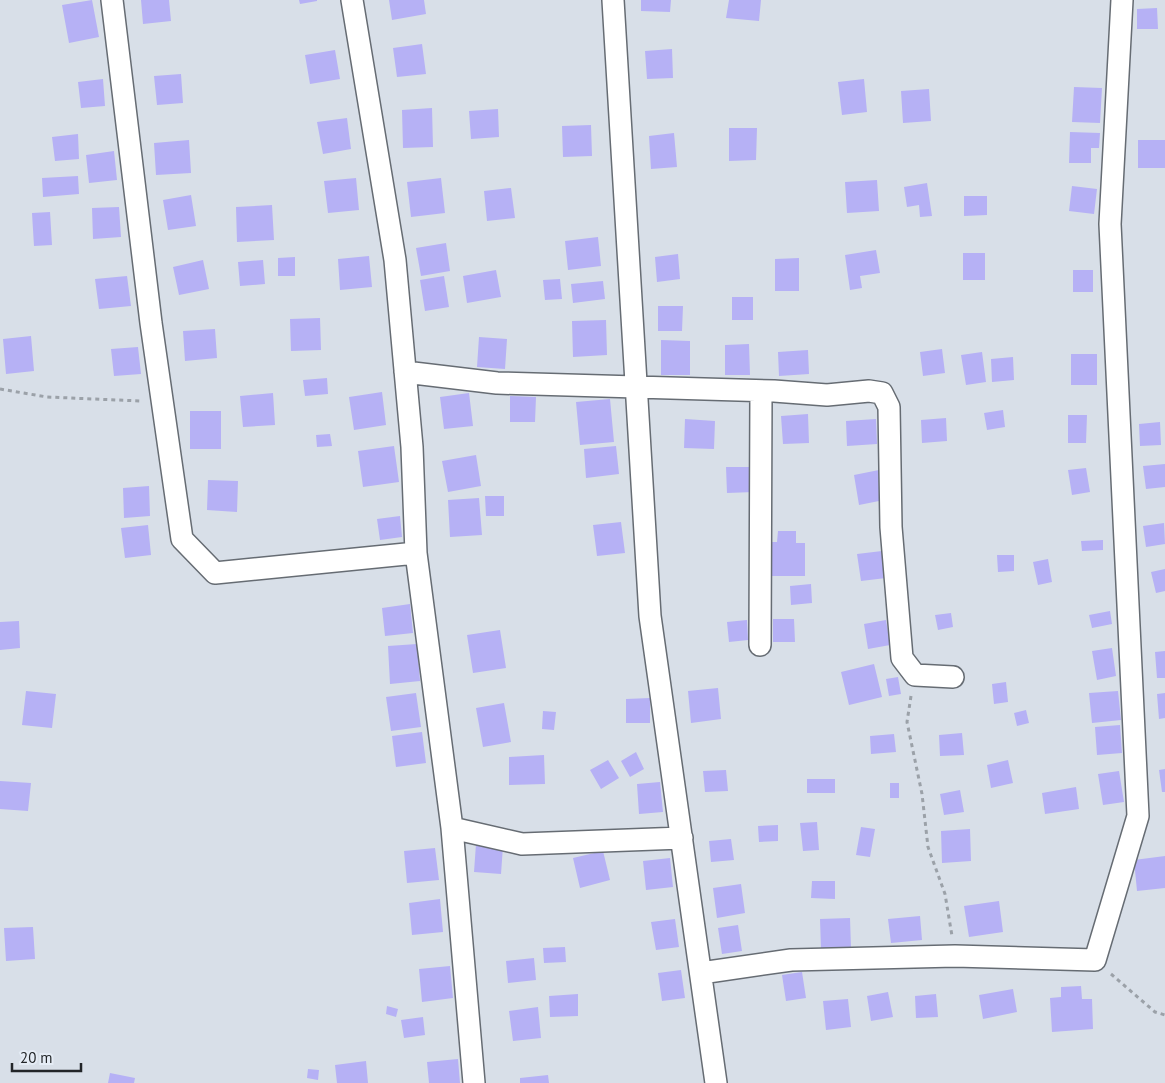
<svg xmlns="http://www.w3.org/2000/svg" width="1165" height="1083" font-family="'PT Sans',sans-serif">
  <rect width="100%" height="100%" fill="#d8dfe8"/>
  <!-- building -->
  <path fill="#b6b1f5" d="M 92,0 L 99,37 L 69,43 L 62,5 Z
    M 141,0 L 169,0 L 171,21 L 143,24 Z
    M 299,0 L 317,0 L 317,1 L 300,4 Z
    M 389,0 L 424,0 L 426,14 L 392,20 Z
    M 641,0 L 671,0 L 670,12 L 641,11 Z
    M 729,0 L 761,0 L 759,21 L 726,18 Z
    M 1157,8 L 1158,29 L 1137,29 L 1137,9 Z
    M 422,44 L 426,74 L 397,77 L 393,48 Z
    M 672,49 L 673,78 L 647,79 L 645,51 Z
    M 335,50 L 340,79 L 310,84 L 305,55 Z
    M 181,74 L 183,103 L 157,105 L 154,76 Z
    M 103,79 L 105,106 L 81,108 L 78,82 Z
    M 864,79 L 867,112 L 842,115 L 838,82 Z
    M 1074,87 L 1102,88 L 1100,123 L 1072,122 Z
    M 929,89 L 931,121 L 903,123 L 901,91 Z
    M 432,108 L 433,147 L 403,148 L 402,110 Z
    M 498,109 L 499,137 L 471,139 L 469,111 Z
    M 347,118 L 351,149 L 323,154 L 317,122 Z
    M 591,125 L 592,156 L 563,157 L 562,126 Z
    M 729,128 L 757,128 L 756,160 L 729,161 Z
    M 1070,132 L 1100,133 L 1099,148 L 1091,148 L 1091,163 L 1069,163 Z
    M 674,133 L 677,167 L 651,169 L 649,136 Z
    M 78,134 L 79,159 L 55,161 L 52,137 Z
    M 189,140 L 191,173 L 156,175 L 154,143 Z
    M 1138,140 L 1165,140 L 1165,168 L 1138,168 Z
    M 114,151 L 117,180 L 89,183 L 86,155 Z
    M 78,176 L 79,194 L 43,197 L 42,178 Z
    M 356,178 L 359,210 L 328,213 L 324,181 Z
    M 441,178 L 445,213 L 411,217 L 407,182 Z
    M 877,180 L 879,211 L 847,213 L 845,182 Z
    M 927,183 L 932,216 L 920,217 L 919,205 L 907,207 L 904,187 Z
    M 1072,186 L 1097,189 L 1094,214 L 1069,211 Z
    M 511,188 L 515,218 L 487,221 L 484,191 Z
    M 191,195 L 196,226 L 168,230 L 163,200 Z
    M 964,196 L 987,196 L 987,215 L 964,216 Z
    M 272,205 L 274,240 L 237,242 L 236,207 Z
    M 119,207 L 121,237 L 93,239 L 92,208 Z
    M 50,212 L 52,245 L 34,246 L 32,213 Z
    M 598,237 L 601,266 L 568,270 L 565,241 Z
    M 446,243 L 450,271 L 421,276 L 416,248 Z
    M 876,250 L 880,273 L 860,276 L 862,288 L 850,290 L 845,255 Z
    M 963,253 L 985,253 L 985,280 L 963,280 Z
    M 678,254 L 680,279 L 657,282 L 655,257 Z
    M 369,256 L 372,287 L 340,290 L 338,259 Z
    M 295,257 L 295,276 L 278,276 L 278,258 Z
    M 799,258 L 799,291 L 775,291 L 775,259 Z
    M 203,260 L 209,289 L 179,295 L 173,267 Z
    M 263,260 L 265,284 L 240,286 L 238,262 Z
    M 496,270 L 501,297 L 467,303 L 463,276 Z
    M 1073,270 L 1093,270 L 1093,292 L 1073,292 Z
    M 127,276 L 131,306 L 99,309 L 95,279 Z
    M 444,276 L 449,307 L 425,311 L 420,280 Z
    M 560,279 L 562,299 L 545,300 L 543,280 Z
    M 603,281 L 605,299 L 573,303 L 571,284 Z
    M 732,297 L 753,297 L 753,320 L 732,320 Z
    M 658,306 L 683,306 L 682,331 L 658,331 Z
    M 320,318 L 321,350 L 291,351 L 290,319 Z
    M 606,320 L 607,355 L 573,357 L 572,321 Z
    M 215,329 L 217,358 L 185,361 L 183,331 Z
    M 31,336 L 34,371 L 6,374 L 3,339 Z
    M 479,337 L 507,339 L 505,369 L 477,367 Z
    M 661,340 L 690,341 L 690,375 L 661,375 Z
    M 749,344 L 750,375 L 725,375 L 725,345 Z
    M 138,347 L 141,374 L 114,376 L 111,349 Z
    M 942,349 L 945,373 L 923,376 L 920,352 Z
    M 808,350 L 809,374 L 779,376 L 778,352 Z
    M 982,352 L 986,382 L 966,385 L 961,355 Z
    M 1071,354 L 1097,354 L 1097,385 L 1071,385 Z
    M 1013,357 L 1014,380 L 992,382 L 991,359 Z
    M 327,378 L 328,394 L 305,396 L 303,380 Z
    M 382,392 L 386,425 L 354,430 L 349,397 Z
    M 273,393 L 275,425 L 243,427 L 240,396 Z
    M 469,393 L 473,426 L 444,429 L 440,397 Z
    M 510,396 L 536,397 L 535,422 L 510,422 Z
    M 610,399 L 614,442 L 580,445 L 576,402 Z
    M 1003,410 L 1005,427 L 987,430 L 984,413 Z
    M 190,411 L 221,411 L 221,449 L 190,449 Z
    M 808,414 L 809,443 L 783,444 L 781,416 Z
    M 1068,415 L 1087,415 L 1086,443 L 1068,443 Z
    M 946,418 L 947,441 L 922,443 L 921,420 Z
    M 685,419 L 715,421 L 714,449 L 684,448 Z
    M 876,419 L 877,444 L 847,446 L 846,421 Z
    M 1160,422 L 1161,445 L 1140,446 L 1139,424 Z
    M 330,434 L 332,446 L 317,447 L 316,435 Z
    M 394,446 L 399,482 L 363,487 L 358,451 Z
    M 616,446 L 619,474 L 586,478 L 584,449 Z
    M 476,455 L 481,486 L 448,492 L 442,461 Z
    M 1165,464 L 1165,487 L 1146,489 L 1143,466 Z
    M 726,467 L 754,467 L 754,492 L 727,493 Z
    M 1086,468 L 1090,492 L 1072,495 L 1068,470 Z
    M 879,470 L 884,500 L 859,505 L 854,475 Z
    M 208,480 L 238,481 L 237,512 L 207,510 Z
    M 149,486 L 150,516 L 124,518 L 123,488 Z
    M 485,496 L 504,496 L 504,516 L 486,516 Z
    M 479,498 L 482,535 L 450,537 L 448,500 Z
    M 400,516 L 402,537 L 380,540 L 377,519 Z
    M 621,522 L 625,553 L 597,556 L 593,525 Z
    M 1164,523 L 1165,544 L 1146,547 L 1143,526 Z
    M 148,525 L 151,555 L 125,558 L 121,528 Z
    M 778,531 L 796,531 L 796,543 L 805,543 L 805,576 L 772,576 L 772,542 L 777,542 Z
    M 1103,540 L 1103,550 L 1082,551 L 1081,541 Z
    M 882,551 L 886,578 L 861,581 L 857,554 Z
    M 997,555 L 1014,555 L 1014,571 L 998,572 Z
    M 1048,559 L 1052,582 L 1038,585 L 1033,562 Z
    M 1165,569 L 1165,591 L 1156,593 L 1151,572 Z
    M 811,584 L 812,603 L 791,605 L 790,586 Z
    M 410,604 L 413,633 L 385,636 L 382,608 Z
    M 1110,611 L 1112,624 L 1092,628 L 1089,615 Z
    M 951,613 L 953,627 L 938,630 L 935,615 Z
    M 773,619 L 794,619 L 795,642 L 773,642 Z
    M 747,620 L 748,640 L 729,642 L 727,622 Z
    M 886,620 L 890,645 L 868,649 L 864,624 Z
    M 19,621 L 20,648 L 0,650 L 0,622 Z
    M 500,630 L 506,668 L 473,673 L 467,635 Z
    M 417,644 L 420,681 L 390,684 L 388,646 Z
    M 1112,648 L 1116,676 L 1097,680 L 1092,651 Z
    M 1165,651 L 1165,678 L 1157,678 L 1155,652 Z
    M 874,664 L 882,697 L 849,705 L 841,672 Z
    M 898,677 L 901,694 L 889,696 L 886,679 Z
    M 1006,682 L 1008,702 L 994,704 L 992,684 Z
    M 718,688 L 721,719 L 691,723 L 688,691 Z
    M 26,691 L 56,694 L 52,728 L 22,725 Z
    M 1118,691 L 1121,720 L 1092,723 L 1089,693 Z
    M 416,693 L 421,727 L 391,731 L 386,697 Z
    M 1165,693 L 1165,718 L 1159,719 L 1157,694 Z
    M 650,698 L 650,723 L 626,723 L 626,699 Z
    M 504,703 L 511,742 L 483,747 L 476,708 Z
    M 1026,710 L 1029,723 L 1017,726 L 1014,713 Z
    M 543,711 L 556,712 L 554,730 L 542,729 Z
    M 1120,725 L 1122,753 L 1097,755 L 1095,727 Z
    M 422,732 L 426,763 L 396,767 L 392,736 Z
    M 962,733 L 964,755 L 940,756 L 939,735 Z
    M 894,734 L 896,752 L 871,754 L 870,736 Z
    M 636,752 L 644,769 L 630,777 L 621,761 Z
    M 544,755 L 545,784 L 509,785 L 509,757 Z
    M 608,760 L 619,778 L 601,789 L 590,770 Z
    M 1008,760 L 1013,783 L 991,788 L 987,765 Z
    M 1165,769 L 1165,792 L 1162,792 L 1159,770 Z
    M 726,770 L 728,791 L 705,792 L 703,771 Z
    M 1119,771 L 1124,802 L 1103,805 L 1098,774 Z
    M 807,779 L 835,779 L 835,793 L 807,793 Z
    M 0,781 L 31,783 L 28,811 L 0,809 Z
    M 660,782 L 663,812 L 639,814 L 637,784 Z
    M 890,783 L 899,783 L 899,798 L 890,798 Z
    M 1076,787 L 1079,809 L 1045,814 L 1042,793 Z
    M 960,790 L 964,812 L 944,815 L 940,794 Z
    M 817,822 L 819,850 L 803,851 L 800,823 Z
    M 778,825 L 778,841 L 759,842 L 758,826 Z
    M 861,827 L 875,829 L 870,857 L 856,855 Z
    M 970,829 L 971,861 L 942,863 L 941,831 Z
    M 731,839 L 734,860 L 711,862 L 709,841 Z
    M 476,844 L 503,846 L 501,874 L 474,872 Z
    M 435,848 L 439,880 L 407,883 L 404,851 Z
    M 603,851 L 610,880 L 580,888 L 573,858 Z
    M 1165,856 L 1165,888 L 1137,891 L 1134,860 Z
    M 670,858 L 673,887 L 646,890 L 643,861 Z
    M 812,881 L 835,881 L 835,899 L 811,898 Z
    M 741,884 L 745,913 L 717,918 L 713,888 Z
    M 440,899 L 443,932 L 412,935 L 409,903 Z
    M 999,901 L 1003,932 L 969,937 L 964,906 Z
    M 920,916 L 922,940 L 891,943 L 888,919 Z
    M 850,918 L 851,948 L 821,949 L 820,919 Z
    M 675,919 L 679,947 L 656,950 L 651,922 Z
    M 738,925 L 742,951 L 722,954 L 718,928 Z
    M 33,927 L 35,959 L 6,961 L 4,928 Z
    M 565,947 L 566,962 L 544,963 L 543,948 Z
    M 534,958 L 536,980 L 508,983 L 506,961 Z
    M 450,966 L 453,998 L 422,1002 L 419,969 Z
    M 681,970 L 685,998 L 662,1001 L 658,973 Z
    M 802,972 L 806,998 L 786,1001 L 782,975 Z
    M 1081,986 L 1082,999 L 1092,999 L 1093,1029 L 1052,1032 L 1050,998 L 1061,997 L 1061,987 Z
    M 1013,989 L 1017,1012 L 983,1019 L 979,995 Z
    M 888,992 L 893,1017 L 871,1021 L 867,996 Z
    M 578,994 L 578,1016 L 550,1017 L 549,996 Z
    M 936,994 L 938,1017 L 916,1018 L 915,996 Z
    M 848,999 L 851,1027 L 826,1030 L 823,1001 Z
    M 387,1006 L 398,1009 L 396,1017 L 386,1014 Z
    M 538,1007 L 541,1038 L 513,1041 L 509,1011 Z
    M 423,1017 L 425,1035 L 404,1038 L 401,1020 Z
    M 458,1059 L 460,1083 L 429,1083 L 427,1062 Z
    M 366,1061 L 368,1083 L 337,1083 L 335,1065 Z
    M 308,1069 L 319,1070 L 318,1080 L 307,1078 Z
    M 110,1073 L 135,1078 L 134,1083 L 108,1083 Z
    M 548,1075 L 549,1083 L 520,1083 L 520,1078 Z"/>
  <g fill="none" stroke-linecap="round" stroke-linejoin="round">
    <defs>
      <path id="minor" d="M 112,0 L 151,323 L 182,539 L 215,573 L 416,553
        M 352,0 L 395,260 L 412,447 L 416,553 L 452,828 L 474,1083
        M 613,0 L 650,616 L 716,1083
        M 405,372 L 497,383 L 774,391 L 827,395 L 869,391 L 882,393 L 889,407 L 891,527 L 902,658 L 915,675 L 953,677
        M 760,645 L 761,391
        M 452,828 L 522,844 L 682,838
        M 701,973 L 791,960 L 955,956 L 1095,960 L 1138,816 L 1110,224 L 1122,0"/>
    </defs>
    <!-- minor casing -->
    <use href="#minor" stroke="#666c73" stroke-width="24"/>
    <!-- path -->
    <path stroke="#9ba1a8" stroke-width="3" stroke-dasharray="4 4" stroke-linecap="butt" d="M 0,389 L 47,397 L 140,401
      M 911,696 L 907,722 L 922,794 L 928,847 L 945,894 L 952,936
      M 1111,974 L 1155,1012 L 1165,1015"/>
    <!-- minor -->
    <use href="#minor" stroke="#fff" stroke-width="21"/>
  </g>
  <!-- scale -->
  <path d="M12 1063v8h69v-8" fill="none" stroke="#222528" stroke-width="2.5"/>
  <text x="20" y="1063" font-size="15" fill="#222528" stroke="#e5ecf5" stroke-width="4" paint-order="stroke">20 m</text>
</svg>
